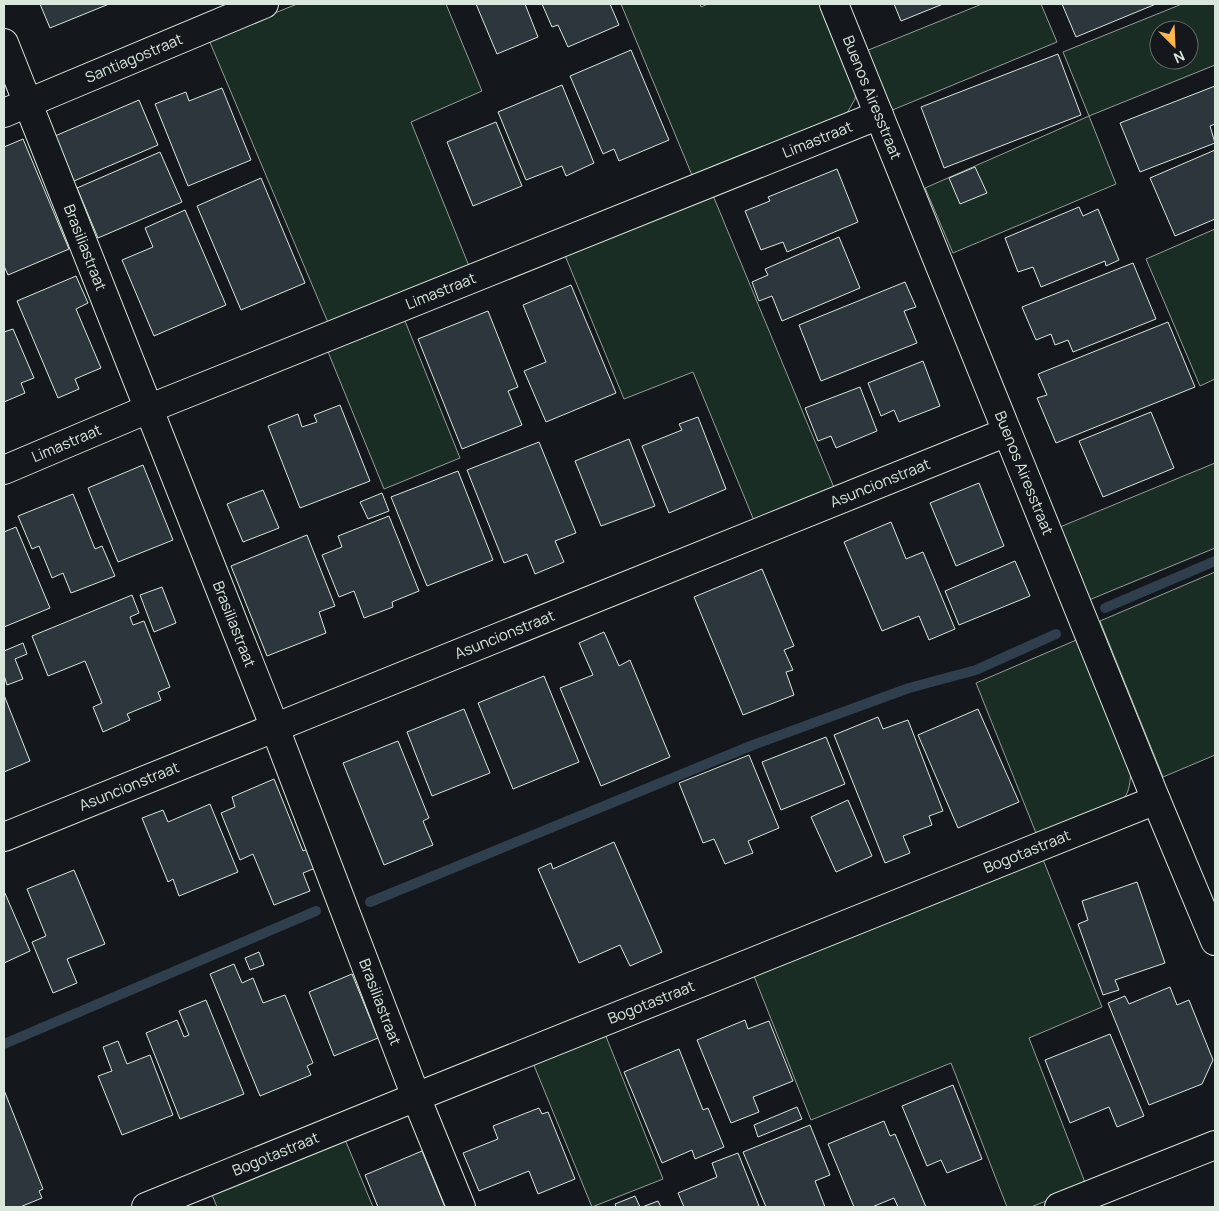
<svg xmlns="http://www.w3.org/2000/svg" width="1219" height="1211" font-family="Manrope,sans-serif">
  <rect width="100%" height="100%" fill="#14181c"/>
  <!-- green -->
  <path fill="#1a2d24" stroke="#939e99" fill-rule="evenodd" d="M 297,4 L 446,4 L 482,91 L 411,122 L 469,266 L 329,325 L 209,40 Z
    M 621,4 L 700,4 L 701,7 L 708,4 L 825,4 L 858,82 L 855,99 L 847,113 L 694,180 Z
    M 982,4 L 1041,4 L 1057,42 L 890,111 L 866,51 Z
    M 1182,4 L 1215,4 L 1215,65 L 1089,116 L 1116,184 L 953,253 L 925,188 L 1089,116 L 1063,52 ZM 1159,30 L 1189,30 L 1189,60 L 1159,60 Z
    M 712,193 L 835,490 L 755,523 L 693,372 L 624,399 L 564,253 Z
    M 1215,229 L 1215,379 L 1200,386 L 1146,259 Z
    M 403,316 L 460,458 L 384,489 L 326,347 Z
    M 1215,463 L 1215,548 L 1089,600 L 1060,527 Z
    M 1215,572 L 1215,755 L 1163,777 L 1100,621 Z
    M 1081,638 L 1131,771 C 1130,780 1130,791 1124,798 C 1114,810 1056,831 1038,838 L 976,683 Z
    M 1042,857 L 1102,1007 L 1029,1038 L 1086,1185 L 1031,1207 L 1007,1207 L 951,1063 L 811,1120 L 754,976 Z
    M 605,1034 L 663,1179 L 592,1207 L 533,1063 Z
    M 344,1137 L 373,1207 L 217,1207 L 210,1190 Z"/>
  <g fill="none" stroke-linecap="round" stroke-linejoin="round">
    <!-- stream -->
    <path stroke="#2f3f4d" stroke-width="10" d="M 1105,608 L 1215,561
      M 370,902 L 753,745 L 909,688 L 976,670 L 1056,634
      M 4,1044 L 316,911"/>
  </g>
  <!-- building -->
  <path fill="#2c363c" stroke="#d8e6dc" d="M 40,4 L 109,4 L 50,28 Z
    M 476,4 L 525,4 L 538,37 L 497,54 Z
    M 542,4 L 610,4 L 619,25 L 568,47 L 558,25 L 552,27 Z
    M 894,4 L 943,4 L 901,21 Z
    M 1062,4 L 1156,4 L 1076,37 Z
    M 631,50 L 669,140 L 619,161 L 614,149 L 603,154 L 570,76 Z
    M 1058,54 L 1081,115 L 944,168 L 921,107 Z
    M 562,85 L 594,163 L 566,176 L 562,166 L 526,180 L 498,112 Z
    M 1215,86 L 1215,124 L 1210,126 L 1215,143 L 1140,172 L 1120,123 Z
    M 222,88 L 251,160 L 188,186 L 155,104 L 186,92 L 189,101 Z
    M 139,100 L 158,145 L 74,181 L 55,136 Z
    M 496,122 L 522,186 L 473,206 L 447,142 Z
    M 23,139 L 69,249 L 8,275 L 4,266 L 4,147 Z
    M 1215,150 L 1215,219 L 1175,236 L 1150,178 Z
    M 160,152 L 182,202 L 98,238 L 77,188 Z
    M 975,167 L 987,193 L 960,204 L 949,178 Z
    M 837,169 L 858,222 L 787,252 L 783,242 L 761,250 L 745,211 L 770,201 L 768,197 Z
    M 261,178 L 305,283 L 241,310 L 197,206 Z
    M 1079,207 L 1083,216 L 1098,209 L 1119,260 L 1106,266 L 1105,261 L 1041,287 L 1033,267 L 1018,272 L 1005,238 Z
    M 185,210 L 226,305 L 154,336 L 122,260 L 153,247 L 145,228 Z
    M 839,237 L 860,288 L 782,321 L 772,296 L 759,301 L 752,282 L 768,275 L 765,269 Z
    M 1133,263 L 1156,319 L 1073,352 L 1068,340 L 1055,345 L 1051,334 L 1036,340 L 1022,307 Z
    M 76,276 L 88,303 L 76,309 L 101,368 L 75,379 L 79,389 L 58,398 L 17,301 Z
    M 905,282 L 916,307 L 904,311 L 917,343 L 821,381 L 799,325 Z
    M 571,285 L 616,393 L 546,422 L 524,371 L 546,362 L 523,305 Z
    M 488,311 L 518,387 L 508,391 L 522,425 L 462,449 L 418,339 Z
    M 1168,322 L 1195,387 L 1056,443 L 1037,398 L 1047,395 L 1038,374 Z
    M 13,329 L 34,378 L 21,383 L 25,393 L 4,402 L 4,332 Z
    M 923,361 L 940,406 L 899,422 L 894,410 L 881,416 L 868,383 Z
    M 860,387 L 877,431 L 836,448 L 831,436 L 818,441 L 805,408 Z
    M 340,405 L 370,481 L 300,508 L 268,426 L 298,414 L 302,427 L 317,422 L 314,415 Z
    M 1151,412 L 1174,468 L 1103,497 L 1079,441 Z
    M 698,417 L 726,489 L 669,513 L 642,446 L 682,430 L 679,424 Z
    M 629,439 L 655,506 L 601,526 L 575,461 Z
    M 539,442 L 576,533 L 555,541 L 564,562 L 535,574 L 527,554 L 504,563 L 467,470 Z
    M 143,465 L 173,540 L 118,562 L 88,488 Z
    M 458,471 L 493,560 L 427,586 L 391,497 Z
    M 979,483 L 1004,546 L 956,566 L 930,503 Z
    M 263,490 L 279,528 L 243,542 L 227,504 Z
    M 382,493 L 389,511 L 368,519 L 360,502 Z
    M 73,494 L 95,549 L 102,546 L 115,576 L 71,593 L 63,573 L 52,578 L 39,546 L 32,549 L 18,516 Z
    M 389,516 L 419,591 L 392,602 L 393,607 L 364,618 L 354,591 L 339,597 L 322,555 L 342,547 L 338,536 Z
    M 891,522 L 906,559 L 923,552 L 955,629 L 929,640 L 919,616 L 882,631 L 844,542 Z
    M 16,527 L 50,608 L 4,627 L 4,532 Z
    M 307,535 L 335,606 L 319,612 L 326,633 L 267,656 L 231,566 Z
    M 1015,561 L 1030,596 L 959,625 L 945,591 Z
    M 762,569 L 794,646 L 784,650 L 793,670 L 786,672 L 794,695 L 743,715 L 694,597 Z
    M 162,587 L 176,623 L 154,632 L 140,595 Z
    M 132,595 L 139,613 L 130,617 L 133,625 L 144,621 L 170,687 L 158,692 L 161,700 L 127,714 L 130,720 L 103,732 L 93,707 L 102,703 L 85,661 L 48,676 L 32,636 Z
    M 604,632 L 619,666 L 630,660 L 670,757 L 601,786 L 560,688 L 593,675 L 579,643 Z
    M 23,643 L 27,654 L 15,659 L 23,679 L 7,685 L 4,675 L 4,651 Z
    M 544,676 L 579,762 L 513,789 L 478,703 Z
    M 4,695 L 30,761 L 4,772 Z
    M 464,709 L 490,773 L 432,796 L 407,732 Z
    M 978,709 L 1019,802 L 958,828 L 918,735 Z
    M 878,717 L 883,729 L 908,720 L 943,811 L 929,816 L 932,825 L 903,836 L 910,853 L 885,863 L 834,735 Z
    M 826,737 L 845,784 L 781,810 L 762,762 Z
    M 398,741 L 429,818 L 423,821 L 433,845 L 384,865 L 343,763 Z
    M 749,755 L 779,828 L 748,841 L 753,853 L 725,864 L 714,839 L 703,843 L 679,783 Z
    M 274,779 L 303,851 L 310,848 L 318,867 L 303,873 L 310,891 L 274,905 L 253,854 L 240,860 L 221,813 L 235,807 L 232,797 Z
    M 848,800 L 872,856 L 836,872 L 811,817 Z
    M 210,804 L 238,872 L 179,896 L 173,879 L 168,882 L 142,818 L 163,810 L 168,822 Z
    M 614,842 L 662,952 L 630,966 L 620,945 L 579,963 L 538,869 L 551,863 L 553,869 Z
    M 74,870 L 105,944 L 67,959 L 77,983 L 53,993 L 32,942 L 46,936 L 27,889 Z
    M 1137,882 L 1165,963 L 1115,980 L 1119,990 L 1103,995 L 1078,924 L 1088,920 L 1082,901 Z
    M 4,891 L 30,951 L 4,963 Z
    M 259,952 L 264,965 L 250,970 L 245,958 Z
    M 234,964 L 242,983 L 253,978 L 263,1003 L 285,995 L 313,1063 L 307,1066 L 311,1075 L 260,1096 L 210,974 Z
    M 352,974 L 378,1038 L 334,1056 L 309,992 Z
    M 1170,987 L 1177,1005 L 1189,1000 L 1213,1060 L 1202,1084 L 1149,1105 L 1108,1003 L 1125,996 L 1129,1004 Z
    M 206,1000 L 244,1094 L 180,1119 L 146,1033 L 177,1020 L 184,1037 L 189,1035 L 179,1011 Z
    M 745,1020 L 748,1029 L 769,1021 L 793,1081 L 753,1097 L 759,1112 L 731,1123 L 697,1040 Z
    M 1110,1034 L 1144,1116 L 1117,1127 L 1109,1107 L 1070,1123 L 1045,1060 Z
    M 118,1041 L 127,1064 L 150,1055 L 173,1115 L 122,1135 L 98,1076 L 112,1071 L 103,1047 Z
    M 679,1049 L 703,1110 L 708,1108 L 724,1147 L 695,1159 L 692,1150 L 662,1163 L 624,1072 Z
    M 953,1085 L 982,1159 L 947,1173 L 941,1160 L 927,1166 L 902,1106 Z
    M 4,1090 L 43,1189 L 39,1191 L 42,1198 L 20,1207 L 4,1207 Z
    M 797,1107 L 802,1119 L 758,1137 L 754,1125 Z
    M 539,1108 L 542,1114 L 548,1112 L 575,1179 L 538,1194 L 529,1171 L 479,1191 L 463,1153 L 498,1139 L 493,1126 Z
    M 884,1121 L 890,1136 L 895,1134 L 926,1207 L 898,1207 L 894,1198 L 872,1207 L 854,1207 L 828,1144 Z
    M 810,1125 L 830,1175 L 815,1181 L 825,1207 L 766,1207 L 743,1152 Z
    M 422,1151 L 445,1207 L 378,1207 L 365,1175 Z
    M 738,1153 L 759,1206 L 754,1207 L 684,1207 L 678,1193 L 717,1177 L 712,1163 Z
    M 635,1196 L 640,1207 L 616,1207 L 615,1204 Z
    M 658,1201 L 661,1207 L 642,1207 Z"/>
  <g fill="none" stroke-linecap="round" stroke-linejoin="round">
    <defs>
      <g id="street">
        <path id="s1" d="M 834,4 L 1156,800 L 1215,941"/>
        <path id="s2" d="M 4,43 L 275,728 L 416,1097 L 461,1207"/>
        <path id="s3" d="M 4,113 L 264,4"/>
        <path id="s4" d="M 4,470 L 148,409 L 879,115"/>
        <path id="s5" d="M 4,837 L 1007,432"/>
        <path id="s6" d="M 146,1207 L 416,1097 L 1156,800"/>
        <path d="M 1059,1207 L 1215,1145"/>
      </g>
    </defs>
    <!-- street casing -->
    <use href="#street" stroke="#d8e6dc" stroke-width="30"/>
    <!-- street -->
    <use href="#street" stroke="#14181c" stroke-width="28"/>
  </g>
  <g text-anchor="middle" stroke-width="4" stroke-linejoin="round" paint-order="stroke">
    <!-- street labels -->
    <g font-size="15" fill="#d8e6dc" stroke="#14181c">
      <text dy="5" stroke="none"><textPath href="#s3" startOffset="141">Santiagostraat</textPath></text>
      <text dy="5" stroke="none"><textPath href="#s1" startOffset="101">Buenos Airesstraat</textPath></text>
      <text dy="5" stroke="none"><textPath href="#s4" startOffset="878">Limastraat</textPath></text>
      <text dy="5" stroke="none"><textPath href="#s2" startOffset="220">Brasiliastraat</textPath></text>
      <text dy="5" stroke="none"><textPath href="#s4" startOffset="472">Limastraat</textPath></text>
      <text dy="5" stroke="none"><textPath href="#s4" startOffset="68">Limastraat</textPath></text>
      <text dy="5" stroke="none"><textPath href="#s1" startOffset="506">Buenos Airesstraat</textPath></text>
      <text dy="5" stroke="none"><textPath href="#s5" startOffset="945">Asuncionstraat</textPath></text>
      <text dy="5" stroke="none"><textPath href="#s2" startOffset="625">Brasiliastraat</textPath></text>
      <text dy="5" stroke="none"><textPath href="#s5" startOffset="540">Asuncionstraat</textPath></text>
      <text dy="5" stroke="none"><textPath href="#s5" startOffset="135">Asuncionstraat</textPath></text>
      <text dy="5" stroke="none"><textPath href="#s6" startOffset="950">Bogotastraat</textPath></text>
      <text dy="5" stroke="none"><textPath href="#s2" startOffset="1030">Brasiliastraat</textPath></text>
      <text dy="5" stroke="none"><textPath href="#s6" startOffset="545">Bogotastraat</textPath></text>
      <text dy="5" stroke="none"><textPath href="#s6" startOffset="140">Bogotastraat</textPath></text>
    </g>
  </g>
  <!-- border -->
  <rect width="1219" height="1211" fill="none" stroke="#d8e6dc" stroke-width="10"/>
  <!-- north arrow -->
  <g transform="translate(1174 45) rotate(156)"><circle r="24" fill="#14181c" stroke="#626a69"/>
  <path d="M0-4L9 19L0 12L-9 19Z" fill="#ffb74d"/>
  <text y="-8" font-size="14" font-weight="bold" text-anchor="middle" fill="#d8e6dc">N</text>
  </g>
</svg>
